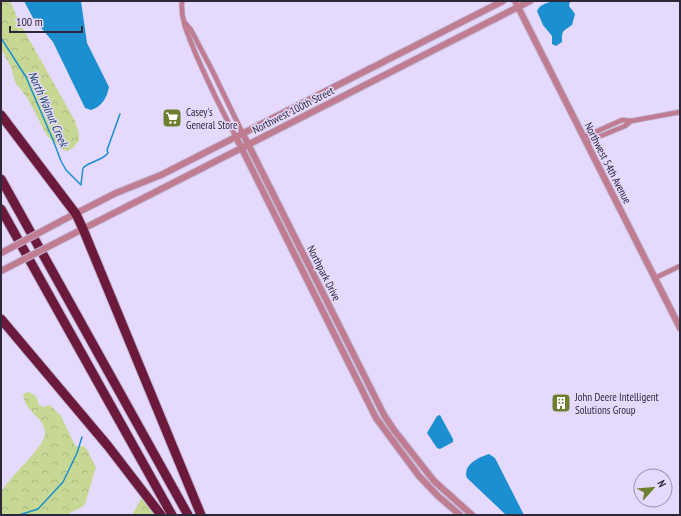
<svg xmlns="http://www.w3.org/2000/svg" width="681" height="516" viewBox="0 0 681 516" font-family="'PT Sans Narrow',sans-serif">
	<style>
		.forest { fill: url(#forest-crowns) }
		.water { fill: #1b8fd0 }
		.lines { fill: none; stroke-linecap: round; stroke-linejoin: round }
		.stream { stroke: #1b8fd0; stroke-width: 1.5 }
		.minor-casing { stroke: #c0b6d6; stroke-width: 6 }
		.tertiary-casing { stroke: #c0b6d6; stroke-width: 8 }
		.motorway-casing { stroke: #c0b6d6; stroke-width: 11 }
		.minor { stroke: #c07c90; stroke-width: 4.5 }
		.tertiary { stroke: #c07c90; stroke-width: 6 }
		.motorway { stroke: #6c1a3b; stroke-width: 9 }
		.tertiary-bridge-casing { stroke: #c0b6d6; stroke-width: 8; stroke-linecap: butt }
		.tertiary-bridge { stroke: #c07c90; stroke-width: 6 }
		.labels { text-anchor: middle; stroke-width: 3; stroke-linejoin: round; paint-order: stroke }
		.street-label { font-size: 11px; fill: #2d2738; stroke: #e5dafd }
		.poi-label { font-size: 11px; fill: #2d2738; stroke: #e5dafd; text-anchor: start }
		.water-label { font-size: 12px; font-style: italic; fill: #1b4561; stroke: #e5dafd }
	</style>
	<defs>
		<pattern id="forest-crowns" width="20" height="18" patternUnits="userSpaceOnUse"><rect width="20" height="18" fill="#c6d894"/><path d="M2 6a3 3 0 1 1 6 0M12 15a3 3 0 1 1 6 0" fill="none" stroke="#aab980"/></pattern>
	</defs>
	<rect width="100%" height="100%" fill="#e5dafd"/>
	<g class="forest">
		<polygon points="1,1 10,1 20,23 75,121 79,134 79,140 73,148 70,150 66,151 62,149 47,136 28,99 15,82 11,67 1,49"/>
		<path d="M29,392L36,396L39,405L43,407L50,405L61,416L75,445L78,447L84,446C90,452 91,460 96,467L85,504L82,507L66,515H1C1,508 0,496 2,491C10,476 47,445 45,432C44,418 27,413 23,396L25,393Z"/>
		<polygon points="143,495 154,515 132,515"/>
	</g>
	<g class="water">
		<path d="M24,1H81L87,43L109,87C107,97 102,107 91,110L85,108L53,42L33,18Z"/>
		<path d="M553,1H570L569,6L575,14L572,25C562,32 562,30 562,42L556,46L552,44V36L543,25L537,11C540,4 547,3 553,1Z"/>
		<polygon points="440,415 453,439 453,442 440,449 437,448 427,433 437,416"/>
		<path d="M489,454L495,458L524,515H506L467,478C462,465 479,457 489,454Z"/>
	</g>
	<g class="lines">
		<g class="stream">
			<polyline points="1,38 26,77 53,140 61,161 66,170 81,185"/>
			<path d="M81,184L83,168C90,161 102,161 108,153L107,150L120,114"/>
			<polyline points="19,515 38,509 63,482 77,453 82,437"/>
		</g>
		<g class="minor-casing">
			<g id="minor">
				<path d="M182,1C180,21 190,39 197,57C209,84 222,111 236,137"/>
				<polyline points="185,23 191,30 212,70 243,134"/>
				<polyline points="584,137 622,120 631,121 680,112"/>
				<polyline points="586,142 625,126 631,121"/>
				<polyline points="655,278 680,266"/>
			</g>
		</g>
		<g class="tertiary-casing">
			<g id="tertiary">
				<polyline points="515,1 680,328"/>
				<polyline points="243,134 384,415 394,430 434,481 472,515"/>
				<polyline points="236,137 376,418 419,476 438,496 460,515"/>
				<polyline points="65,219 116,193 161,175 503,1"/>
				<polyline points="73,234 530,1"/>
			</g>
		</g>
		<g class="motorway-casing">
			<g id="motorway">
				<polyline points="1,115 76,214 83,229 201,515"/>
				<polyline points="1,179 188,515"/>
				<polyline points="1,209 172,515"/>
				<polyline points="1,319 108,446 161,515"/>
			</g>
		</g>
		<use href="#minor" class="minor"/>
		<use href="#tertiary" class="tertiary"/>
		<use href="#motorway" class="motorway"/>
		<g class="tertiary-bridge-casing">
			<g id="tertiary-bridge">
				<polyline points="1,253 65,219"/>
				<polyline points="1,271 73,234"/>
			</g>
		</g>
		<use href="#tertiary-bridge" class="tertiary-bridge"/>
	</g>
	<defs>
		<g id="supermarket-square" transform="scale(1)"><rect x="-9" y="-9" width="18" height="18" rx="4" fill="#6d7f2f" stroke="#e5dafd"/><path d="M-6-5.5h2.5l.6 2H6L4.5 2H-2.5L-4.4-4H-6ZM-1.5 3.2a1.3 1.3 0 1 0 .1 0ZM3 3.2a1.3 1.3 0 1 0 .1 0Z" fill="#fff"/></g>
		<g id="building-square" transform="scale(1)"><rect x="-9" y="-9" width="18" height="18" rx="4" fill="#6d7f2f" stroke="#e5dafd"/><path d="M-4-6H4V6H1V3H-1V6H-4ZM-2.5-4.3h1.7v1.8h-1.7ZM.8-4.3h1.7v1.8H.8ZM-2.5-1h1.7V.8h-1.7ZM.8-1h1.7V.8H.8Z" fill="#fff"/></g>
	</defs>
	<g fill-rule="evenodd">
		<use href="#supermarket-square" x="172" y="118"/>
		<use href="#building-square" x="561" y="403"/>
	</g>
	<g class="labels">
		<g class="street-label">
			<text transform="translate(293 110) rotate(-27)" y="4">Northwest 100th Street</text>
			<text transform="translate(608 163) rotate(63)" y="4">Northwest 54th Avenue</text>
			<text transform="translate(324 273) rotate(63)" y="4">Northpark Drive</text>
		</g>
		<g class="poi-label">
			<text x="186" y="116">Casey's<tspan x="186" dy="13">General Store</tspan></text>
			<text x="575" y="401">John Deere Intelligent<tspan x="575" dy="13">Solutions Group</tspan></text>
		</g>
		<g class="water-label">
			<text transform="translate(48 109) rotate(66)" y="4">North Walnut Creek</text>
		</g>
	</g>
	<rect width="681" height="516" fill="none" stroke="#2d2738" stroke-width="4"/>
	<g transform="translate(653 488) rotate(63)"><circle r="19" fill="#e5dafd" stroke="#9b92ae"/>
	<path d="M0-3L7 15L0 10L-7 15Z" fill="#6d7f2f"/>
	<text y="-6" font-size="11" font-weight="bold" text-anchor="middle" fill="#2d2738">N</text>
	</g>
	<path d="M10 26v6h72v-6" fill="none" stroke="#2d2738" stroke-width="2"/>
	<text x="16" y="26" font-size="12" fill="#2d2738" stroke="#e5dafd" stroke-width="3" paint-order="stroke">100 m</text>
</svg>
